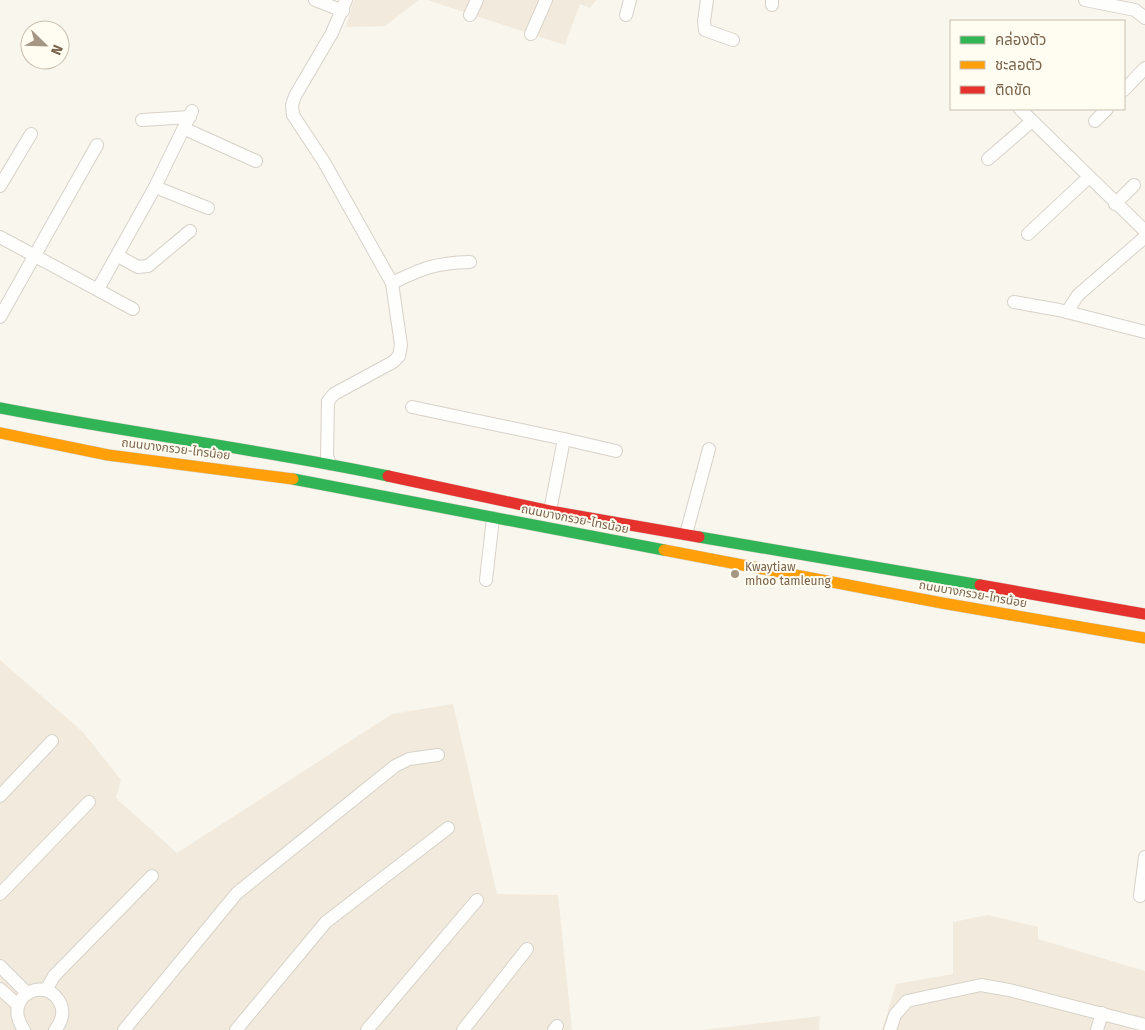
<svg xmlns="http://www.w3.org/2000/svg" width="1145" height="1030" viewBox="0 0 1145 1030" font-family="'Fira Sans','Noto Sans Thai',sans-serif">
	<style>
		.residential { fill: #f2eadc }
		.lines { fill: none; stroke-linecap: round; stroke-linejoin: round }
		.street-casing { stroke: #d7d2c9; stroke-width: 14 }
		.fast-casing { stroke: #d8d2c9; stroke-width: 12 }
		.slow-casing { stroke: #d8d2c9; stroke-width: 12 }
		.jam-casing { stroke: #d8d2c9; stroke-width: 12 }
		.street { stroke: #fefefc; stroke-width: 12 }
		.fast { stroke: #30b455; stroke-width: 11 }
		.slow { stroke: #ff9f0a; stroke-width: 11 }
		.jam { stroke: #e5322d; stroke-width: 11 }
		.poi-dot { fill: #a69684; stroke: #fffcf1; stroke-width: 2 }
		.labels { text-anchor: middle; stroke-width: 4; stroke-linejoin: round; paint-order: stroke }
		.street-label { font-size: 12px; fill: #7a634b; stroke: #fffcf1 }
		.poi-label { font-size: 12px; fill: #7a634b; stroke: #fffcf1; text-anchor: start }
	</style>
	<rect width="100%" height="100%" fill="#f9f6ee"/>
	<g class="residential">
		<polygon points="354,0 419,0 385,26 346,27"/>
		<polygon points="427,0 596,0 590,8 580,4 565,45"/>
		<polygon points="0,660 83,732 121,780 116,798 177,853 392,714 453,704 497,894 558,895 572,1030 0,1030"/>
		<polygon points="988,915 1038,927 1038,939 1145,971 1145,1030 882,1030 896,984 953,974 953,922"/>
		<polygon points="820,1016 819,1030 703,1030"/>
	</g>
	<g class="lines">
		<g class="street-casing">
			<g id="street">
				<polyline points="315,0 343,11"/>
				<polyline points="707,0 704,21 705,30 733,40"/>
				<polyline points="1085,0 1135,10 1145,18"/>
				<polyline points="772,5 772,0"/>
				<polyline points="470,15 477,0"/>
				<polyline points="626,15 630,0"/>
				<polyline points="531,34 546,0"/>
				<polyline points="1124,90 1145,68"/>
				<polyline points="1020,109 1145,231"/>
				<polyline points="142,120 190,117"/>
				<polyline points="1095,121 1107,109"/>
				<polyline points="185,129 256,161"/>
				<polyline points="988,159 1032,121"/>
				<polyline points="0,186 31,134"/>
				<polyline points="155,187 208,208"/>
				<polyline points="1115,204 1134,185"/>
				<polyline points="1028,234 1089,177"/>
				<polyline points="0,237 133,309"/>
				<polyline points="118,256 138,267 148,266 190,231"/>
				<path d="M392,283C423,268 435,263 470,262"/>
				<polyline points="98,289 155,187 192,111"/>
				<polyline points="1014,302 1059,310 1145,332"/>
				<polyline points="1067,312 1078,295 1145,237"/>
				<polyline points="0,317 97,145"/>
				<polyline points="412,407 564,439 550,511"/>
				<polyline points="564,439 616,451"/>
				<polyline points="330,464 327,456 328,401 334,394 393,362 399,356 401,345 392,283 324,162 293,115 292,105 295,96 332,33 346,0"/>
				<polyline points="686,534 709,449"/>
				<polyline points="486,580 493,518"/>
				<polyline points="0,796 52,741"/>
				<polyline points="0,894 89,802"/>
				<polyline points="1140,896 1145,857"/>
				<polyline points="0,966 27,993"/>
				<polyline points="0,989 18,1005"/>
				<polyline points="46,990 54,976 152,876"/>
				<path d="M24,1030C0,996 48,973 61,1005C64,1014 61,1023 55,1030"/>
				<polyline points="124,1030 237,893 395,766 409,759 438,755"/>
				<polyline points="236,1030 326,922 448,828"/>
				<polyline points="367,1030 477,900"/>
				<polyline points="463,1030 527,949"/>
				<polyline points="554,1030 557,1026"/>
				<polyline points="890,1030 895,1015 907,1001 981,985 1009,990 1145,1025"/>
				<polyline points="1097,1030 1102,1013"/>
			</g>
		</g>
		<g class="fast-casing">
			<g id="fast">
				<path d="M0,408C129,433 259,449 388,476"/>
				<polyline points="293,479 664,550"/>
				<polyline points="699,537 980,585"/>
			</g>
		</g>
		<g class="slow-casing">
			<g id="slow">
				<polyline points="0,433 108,455 293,479"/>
				<polyline points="664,550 942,603 1145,638"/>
			</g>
		</g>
		<g class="jam-casing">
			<g id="jam">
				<polyline points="388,476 550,511 699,537"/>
				<polyline points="980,585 1145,614"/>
			</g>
		</g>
		<use href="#street" class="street"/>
		<use href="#fast" class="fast"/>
		<use href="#slow" class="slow"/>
		<use href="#jam" class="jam"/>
	</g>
	<circle class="poi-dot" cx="735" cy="574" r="5"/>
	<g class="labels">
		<g class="street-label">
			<text transform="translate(176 449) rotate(7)" y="4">ถนนบางกรวย-ไทรน้อย</text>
			<text transform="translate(575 519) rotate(11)" y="4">ถนนบางกรวย-ไทรน้อย</text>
			<text transform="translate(973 594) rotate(10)" y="4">ถนนบางกรวย-ไทรน้อย</text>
		</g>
		<g class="poi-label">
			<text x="745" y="571">Kwaytiaw<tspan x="745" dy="14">mhoo tamleung</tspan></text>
		</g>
	</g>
	<rect x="950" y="20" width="175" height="90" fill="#fffcf1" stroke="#cabfaf"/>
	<rect x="960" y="36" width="25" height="8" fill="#30b455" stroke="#cabfaf"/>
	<text x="995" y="45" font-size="15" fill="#7a634b">คล่องตัว</text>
	<rect x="960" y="61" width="25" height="8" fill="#ff9f0a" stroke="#cabfaf"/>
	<text x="995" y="70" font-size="15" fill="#7a634b">ชะลอตัว</text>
	<rect x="960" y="86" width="25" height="8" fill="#e5322d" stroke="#cabfaf"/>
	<text x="995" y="95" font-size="15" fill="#7a634b">ติดขัด</text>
	<g transform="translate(45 45) rotate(113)"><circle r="24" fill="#fffcf1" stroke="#cabfaf"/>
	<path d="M0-4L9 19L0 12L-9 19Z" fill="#a69684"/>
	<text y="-8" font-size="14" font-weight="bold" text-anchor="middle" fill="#7a634b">N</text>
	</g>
</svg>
